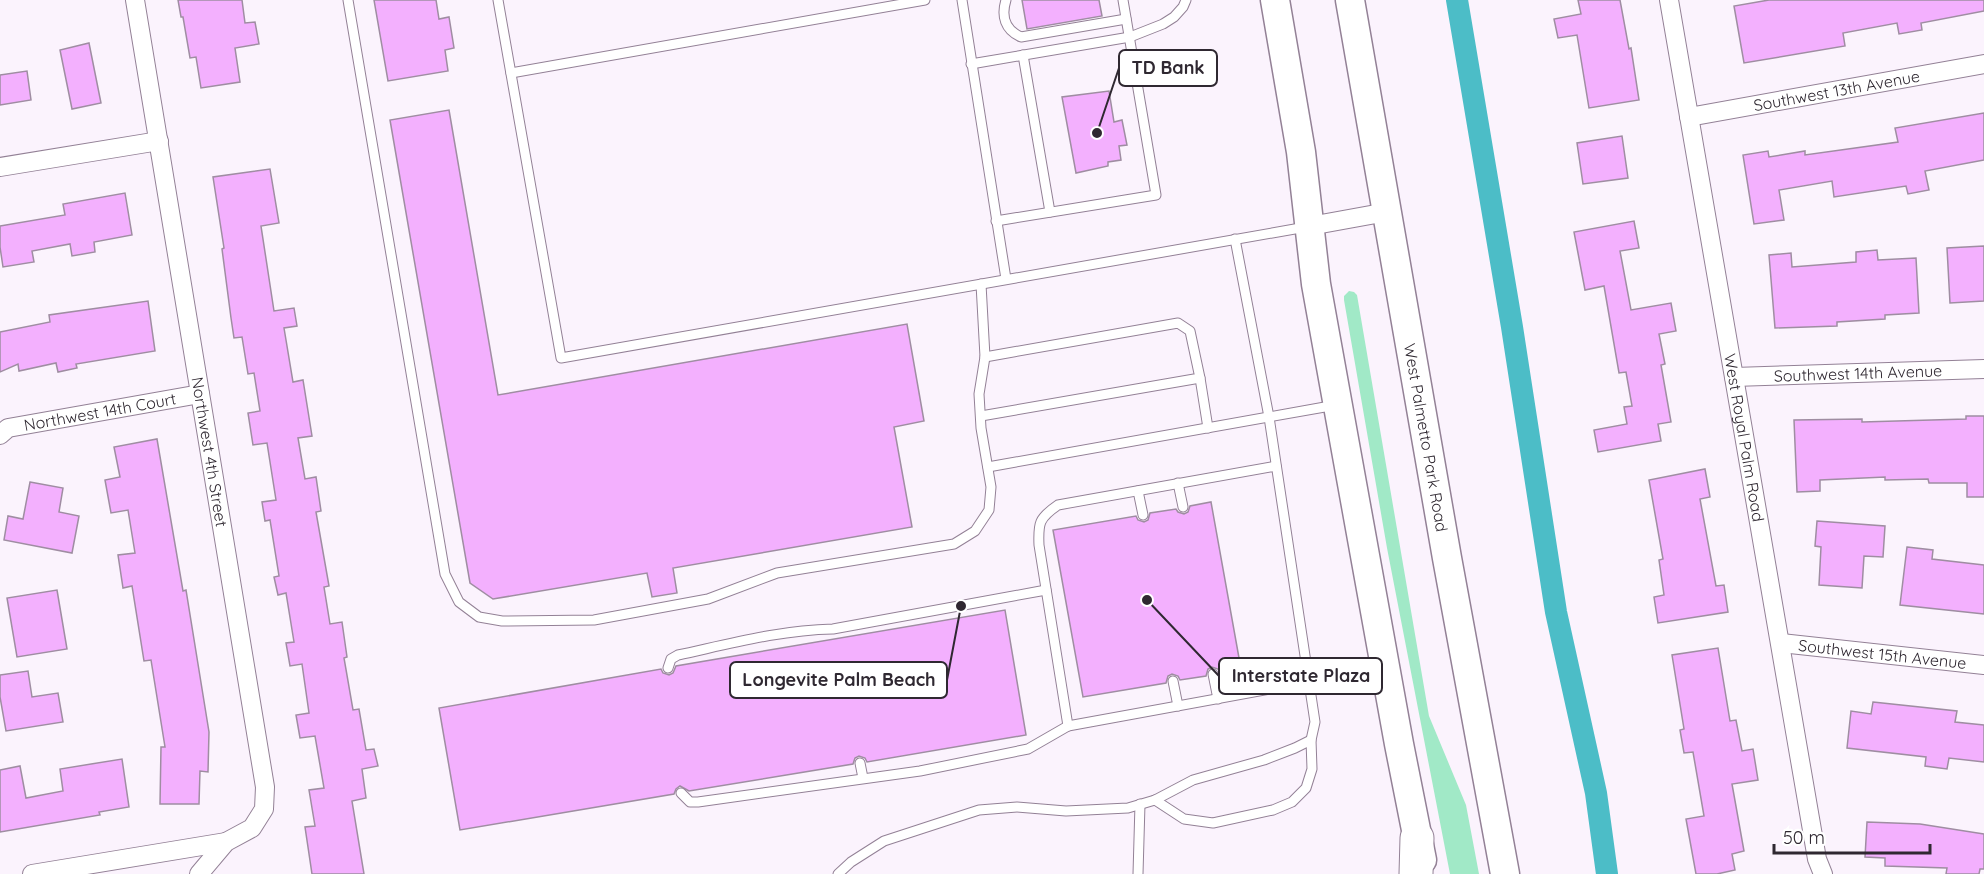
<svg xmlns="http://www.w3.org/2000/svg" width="1984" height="874" viewBox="0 0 1984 874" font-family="Quicksand,sans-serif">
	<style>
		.green { fill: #a1e9c7 }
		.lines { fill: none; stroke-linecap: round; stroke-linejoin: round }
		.canal { stroke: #4cbdc7; stroke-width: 22 }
		.building { fill: #f3b0fe; stroke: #9f8da2; stroke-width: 1.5 }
		.lane-casing { stroke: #938196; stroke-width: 11 }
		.street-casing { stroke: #938196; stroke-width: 20 }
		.primary-casing { stroke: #938196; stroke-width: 31 }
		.highway-casing { stroke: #938196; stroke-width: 35 }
		.lane { stroke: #fff; stroke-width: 9 }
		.street { stroke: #fff; stroke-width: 18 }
		.primary { stroke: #fff; stroke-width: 28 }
		.highway { stroke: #fff; stroke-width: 33 }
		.labels { text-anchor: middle; stroke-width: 6; stroke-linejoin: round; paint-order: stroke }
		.street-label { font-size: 16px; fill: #2f2831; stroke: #fff }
		.leader { fill: none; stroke: #2f2831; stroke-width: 2 }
		.callout-dot { fill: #2f2831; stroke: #fff; stroke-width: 2 }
		.callout { fill: #fff; stroke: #2f2831; stroke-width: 2 }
		.callout-label { font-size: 18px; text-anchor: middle; font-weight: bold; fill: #2f2831 }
	</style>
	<rect width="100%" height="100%" fill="#fbf3fd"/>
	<polygon class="green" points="1349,291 1354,292 1357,295 1429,716 1466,805 1479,874 1450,874 1387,548 1344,300 1344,296"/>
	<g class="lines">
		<polyline class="canal" points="1457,0 1512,327 1556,612 1596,793 1607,874"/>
	</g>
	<g class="building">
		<polygon points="178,0 242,0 245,23 255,22 259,44 235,48 240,82 201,88 196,57 190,58 183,17 181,17"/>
		<polygon points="374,0 436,0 439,19 449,17 454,48 445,50 448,71 388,81"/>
		<polygon points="1022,0 1099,0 1102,16 1027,29"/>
		<polygon points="1578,0 1620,0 1629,49 1631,48 1639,100 1589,108 1577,35 1558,38 1554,19 1581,14"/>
		<polygon points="1769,0 1984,0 1984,11 1921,23 1922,30 1899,34 1897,23 1843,33 1845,46 1744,63 1734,6"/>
		<polygon points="89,43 101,103 72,109 60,50"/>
		<polygon points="27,71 31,100 0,105 0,75"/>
		<polygon points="1109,91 1114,122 1122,120 1127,145 1119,146 1121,160 1108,162 1108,166 1076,173 1062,97"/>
		<polygon points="449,110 498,395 907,324 924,421 894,427 912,527 673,568 677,593 652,597 647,573 493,599 470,583 390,120"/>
		<polygon points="1984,113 1984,160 1925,171 1929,190 1908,194 1906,186 1834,197 1832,181 1779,190 1784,220 1754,224 1743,155 1768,151 1769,157 1805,151 1805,155 1898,142 1895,128"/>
		<polygon points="1622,136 1628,178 1583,184 1577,143"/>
		<polygon points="270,169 279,223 261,226 274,311 294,308 297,326 284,328 293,382 303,380 312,436 298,438 305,479 316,477 321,511 316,512 329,586 324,587 330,624 342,622 347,657 344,658 353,710 359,709 366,750 374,749 378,766 362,769 366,798 352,801 364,874 312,874 305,827 315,826 309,790 324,788 315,736 300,738 296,715 309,713 302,664 290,666 286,643 294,642 286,593 278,595 274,577 279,576 270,520 265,521 262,502 276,500 267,443 253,445 248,413 260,411 254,373 248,374 242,337 234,338 231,318 222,249 224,248 213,177"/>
		<polygon points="125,193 132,235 94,242 95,252 72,256 70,244 32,251 34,262 3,267 0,247 0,226 65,215 63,204"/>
		<polygon points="1634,221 1639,248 1620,251 1631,310 1671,303 1676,331 1659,334 1665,364 1661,365 1671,422 1658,424 1661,441 1598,452 1594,430 1627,424 1624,407 1632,406 1626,372 1619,373 1604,286 1585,290 1574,232"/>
		<polygon points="1984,246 1984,301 1950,303 1947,248"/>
		<polygon points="1877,250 1878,260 1916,258 1919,313 1885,315 1885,319 1837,322 1837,326 1775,328 1769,255 1791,253 1792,267 1856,262 1856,252"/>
		<polygon points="148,301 155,351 76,364 77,368 58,372 56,363 19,371 18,364 0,372 0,332 50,322 49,315"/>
		<polygon points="1966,416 1984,416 1984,497 1967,497 1967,483 1929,483 1928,479 1885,480 1885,477 1820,480 1820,491 1797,492 1794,420 1862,419 1862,422 1966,419"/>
		<polygon points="157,439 183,591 186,590 209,732 208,772 200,771 199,804 160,804 161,747 165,747 151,660 144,661 132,586 123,588 118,555 135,553 128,510 111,513 105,480 120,477 114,447"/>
		<polygon points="1705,469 1710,497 1700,499 1716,586 1724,585 1728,612 1658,623 1654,597 1664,595 1659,560 1663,559 1649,480"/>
		<polygon points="30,482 63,488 59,512 79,516 72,553 4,540 8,516 23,519"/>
		<polygon points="1211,502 1241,669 1220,673 1218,669 1212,667 1208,669 1206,676 1180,680 1178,676 1172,674 1168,676 1166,683 1083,697 1053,530 1136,516 1138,520 1144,522 1148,520 1150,513 1176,509 1178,512 1184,514 1188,512 1190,506"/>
		<polygon points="1817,521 1885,526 1883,557 1864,556 1862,588 1819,585 1821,547 1815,546"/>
		<polygon points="1907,547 1933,550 1932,559 1984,565 1984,614 1900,605"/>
		<polygon points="57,590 67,649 17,657 7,598"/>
		<polygon points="1005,610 1026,735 867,762 865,758 859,756 855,758 853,764 689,791 680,786 676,789 674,794 460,830 439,708 661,669 663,673 669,675 673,673 676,666"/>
		<polygon points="1718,648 1730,721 1736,720 1742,751 1753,749 1758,780 1732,784 1744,851 1732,854 1735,870 1717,874 1696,874 1686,819 1704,816 1693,752 1684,753 1680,730 1684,729 1672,655"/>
		<polygon points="28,671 32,697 58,693 63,722 6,731 0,697 0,675"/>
		<polygon points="1873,702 1957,711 1955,722 1984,725 1984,762 1949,758 1947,769 1925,766 1926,757 1847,748 1851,711 1871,714"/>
		<polygon points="122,759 129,807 99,812 100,815 0,832 0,770 20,766 26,798 63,791 60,769"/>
		<polygon points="1867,822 1920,824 1984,834 1984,869 1980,869 1979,874 1946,874 1947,868 1885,866 1885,858 1865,857"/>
	</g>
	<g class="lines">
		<g class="lane-casing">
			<g id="lane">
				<polyline points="348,0 445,574 459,602 479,617 502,621 594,620 708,599 777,573 954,544 975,531 989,510 991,487 981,428 979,394 985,357 981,284"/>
				<polyline points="498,0 561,358 1306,227"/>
				<polyline points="962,0 1006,279"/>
				<path d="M1006,0C1001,16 1005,30 1021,37L1126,19"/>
				<polyline points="1023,55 1050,212"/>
				<polyline points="971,64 1130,37 1163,24 1174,17 1183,7 1186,0"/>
				<polyline points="511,73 925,0"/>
				<polyline points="996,221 1156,195 1123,0"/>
				<polyline points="1200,378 1208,428"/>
				<polyline points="981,416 1200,378 1190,331 1178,323 985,357"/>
				<path d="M1276,466L1058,505C1039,518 1038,523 1039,545L1068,726L1309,682"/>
				<polyline points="988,467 1336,405"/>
				<polyline points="1178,483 1183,507"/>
				<polyline points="1138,491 1143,515"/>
				<path d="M668,668L671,659L678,655C729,644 780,630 833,629L1046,590"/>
				<polyline points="1213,674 1218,699"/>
				<polyline points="1173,681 1178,706"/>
				<polyline points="860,763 863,778"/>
				<polyline points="681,793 690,802 698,802 920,771 1028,749 1068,726"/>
				<polyline points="1155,800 1184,819 1213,823 1273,810 1292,802 1306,788 1312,769 1311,740 1315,722 1269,417 1235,239"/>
				<polyline points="838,874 851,862 884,841 979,810 1017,807 1066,811 1128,808 1155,800 1193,780 1264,760 1295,748 1311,740"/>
				<polyline points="1138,874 1140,804"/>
			</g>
		</g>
		<g class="street-casing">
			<g id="street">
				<path id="s1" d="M135,0L265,787L264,809L252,828L226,842L199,874"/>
				<path id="s2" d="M1669,0L1817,859L1823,874"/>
				<path id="s3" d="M1689,117L1984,64"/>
				<polyline points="0,167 159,141"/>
				<polyline points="1310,226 1387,212"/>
				<path id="s4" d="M1734,377L1984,369"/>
				<path id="s5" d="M0,435L8,428L200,394"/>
				<path id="s6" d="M1781,643L1984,665"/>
				<polyline points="32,874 226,842"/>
			</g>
		</g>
		<g class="primary-casing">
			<g id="primary">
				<polyline points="1275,0 1301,152 1316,284 1399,744 1422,860"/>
				<path id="s7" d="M1350,0L1447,558L1505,874"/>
			</g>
		</g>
		<g class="highway-casing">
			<polyline id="highway" points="1416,874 1417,838"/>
		</g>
		<use href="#lane" class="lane"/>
		<use href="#street" class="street"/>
		<use href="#primary" class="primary"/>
		<use href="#highway" class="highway"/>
	</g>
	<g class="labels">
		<g class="street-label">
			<text dy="6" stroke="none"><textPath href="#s3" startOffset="150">Southwest 13th Avenue</textPath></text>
			<text dy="6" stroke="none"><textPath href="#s4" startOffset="124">Southwest 14th Avenue</textPath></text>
			<text dy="6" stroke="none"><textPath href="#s5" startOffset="104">Northwest 14th Court</textPath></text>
			<text dy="6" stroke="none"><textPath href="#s7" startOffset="444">West Palmetto Park Road</textPath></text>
			<text dy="6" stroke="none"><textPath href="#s2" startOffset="444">West Royal Palm Road</textPath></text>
			<text dy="6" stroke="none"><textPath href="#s1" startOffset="458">Northwest 4th Street</textPath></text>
			<text dy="6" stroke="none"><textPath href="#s6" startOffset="102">Southwest 15th Avenue</textPath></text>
		</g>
	</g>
	<path class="leader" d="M1097 133L1119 68M1147 600L1219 676M961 606L947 680"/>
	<g class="callout-dot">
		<circle cx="1097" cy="133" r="6"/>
		<circle cx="1147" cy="600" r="6"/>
		<circle cx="961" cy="606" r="6"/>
	</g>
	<g class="callout">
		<rect x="1119" y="50" width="98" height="36" rx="6"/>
		<rect x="1219" y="658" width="163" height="36" rx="6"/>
		<rect x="730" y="662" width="217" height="36" rx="6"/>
	</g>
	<g class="callout-label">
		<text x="1168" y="74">TD Bank</text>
		<text x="1301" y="682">Interstate Plaza</text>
		<text x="839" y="686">Longevite Palm Beach</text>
	</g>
	<path d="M1774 844v9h156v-9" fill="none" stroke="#2f2831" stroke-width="3"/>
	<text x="1783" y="844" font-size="18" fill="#2f2831" stroke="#ffffff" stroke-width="4.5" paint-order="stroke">50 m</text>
</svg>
